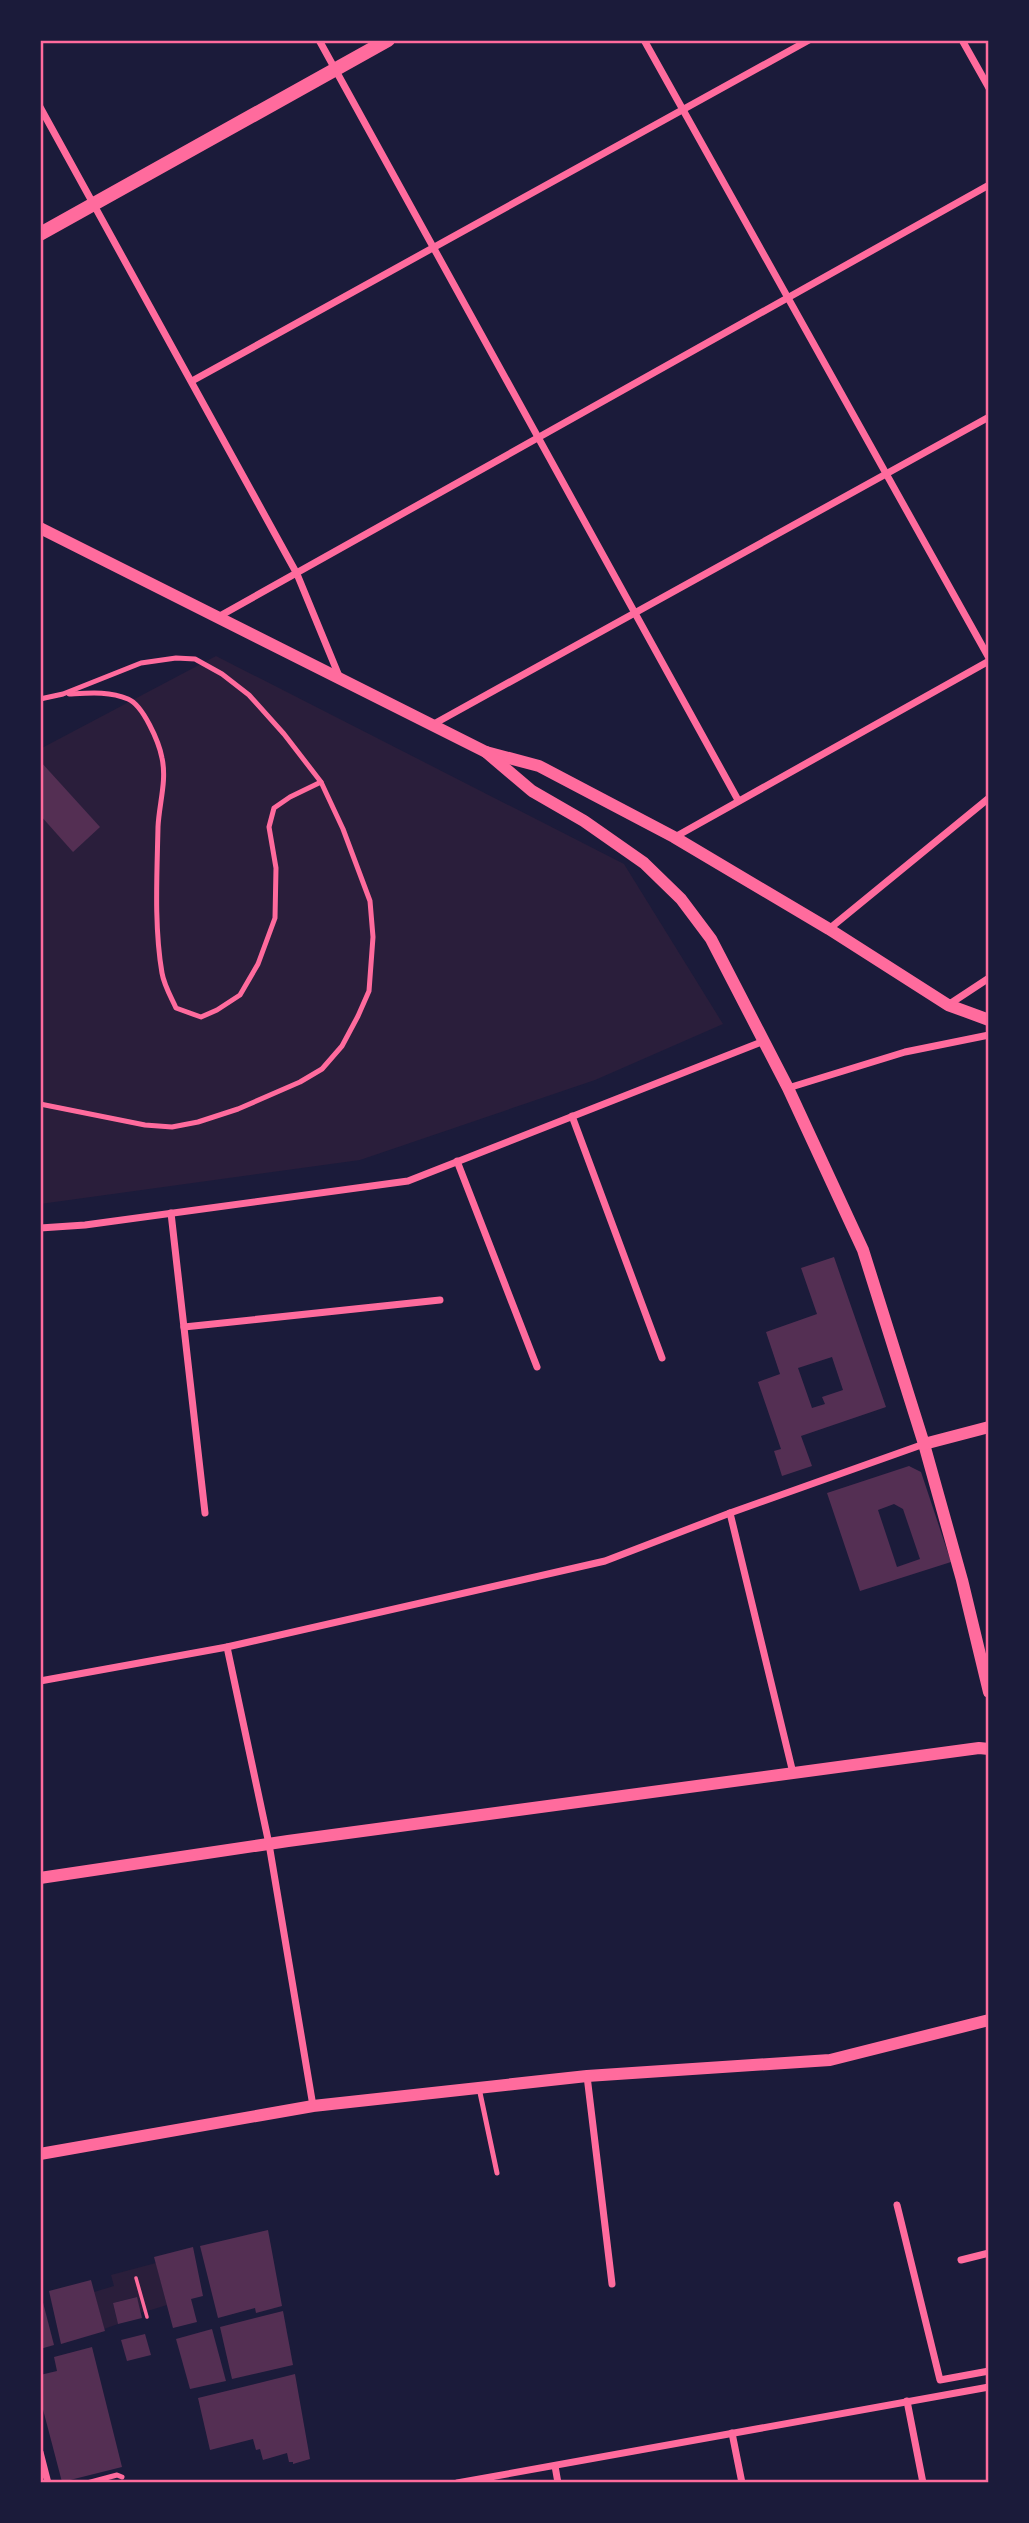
<svg xmlns="http://www.w3.org/2000/svg" width="1029" height="2523" viewBox="0 0 1029 2523" font-family="Lato,sans-serif">
	<style>
		.green { fill: #2a1e3b }
		.building { fill: #542f53; fill-rule: evenodd }
		.lines { fill: none; stroke-linecap: round; stroke-linejoin: round }
		.path { stroke: #ff6b9d; stroke-width: 3.5 }
		.service { stroke: #ff6b9d; stroke-width: 5 }
		.minor { stroke: #ff6b9d; stroke-width: 7 }
		.tertiary { stroke: #ff6b9d; stroke-width: 12 }
		.secondary { stroke: #ff6b9d; stroke-width: 14 }
		.neatline { fill: none; stroke: #ff6b9d; stroke-width: 2.5 }
	</style>
	<rect width="100%" height="100%" fill="#1b1b3a"/>
	<g class="green">
		<polygon points="216,656 624,864 723,1024 595,1080 360,1160 40,1204 40,749"/>
		<polygon points="156,2263 167,2305 141,2313 136,2297 113,2303 118,2324 104,2329 94,2292 114,2286 111,2275"/>
	</g>
	<g class="building">
		<polygon points="40,761 100,827 73,852 40,815"/>
		<path d="M834,1257L886,1407L801,1436L812,1466L782,1476L774,1451L781,1449L758,1382L780,1374L766,1332L817,1314L801,1268ZM832,1357L843,1390L822,1397L825,1404L812,1408L798,1368Z"/>
		<path d="M909,1466L921,1472L951,1562L860,1591L827,1493ZM894,1504L903,1509L920,1559L897,1567L878,1510Z"/>
		<polygon points="268,2230 282,2306 256,2313 255,2308 218,2318 200,2246"/>
		<polygon points="193,2247 203,2296 191,2299 197,2322 173,2328 154,2257"/>
		<polygon points="91,2280 105,2331 61,2344 49,2291"/>
		<polygon points="40,2291 54,2345 40,2349"/>
		<polygon points="137,2297 142,2318 118,2324 113,2303"/>
		<polygon points="283,2311 293,2365 232,2379 220,2327"/>
		<polygon points="212,2329 226,2381 190,2389 176,2339"/>
		<polygon points="145,2334 151,2355 127,2361 121,2340"/>
		<polygon points="92,2347 122,2467 62,2482 40,2398 40,2375 57,2371 54,2357"/>
		<polygon points="295,2374 310,2459 293,2464 293,2462 289,2462 287,2453 263,2460 260,2449 256,2450 253,2439 210,2450 198,2398"/>
	</g>
	<g class="lines">
		<polyline class="path" points="136,2278 147,2317"/>
		<g class="service">
			<path d="M69,694C89,693 109,691 128,699C143,705 159,742 162,758C167,781 159,804 158,827C157,875 154,926 162,973C164,985 171,997 176,1008L201,1017L217,1010L240,995L258,964L275,918L276,868L269,827L274,808L290,797L321,782"/>
			<polyline points="40,699 63,694 141,663 176,658 195,659 222,674 249,695 284,734 321,782 343,829 370,901 373,937 369,991 358,1016 342,1046 322,1069 300,1082 238,1109 198,1122 172,1127 145,1125 40,1104"/>
			<polyline points="479,2088 497,2173"/>
			<polyline points="87,2483 117,2475 122,2477"/>
		</g>
		<g class="minor">
			<polyline points="319,40 738,800"/>
			<polyline points="644,40 989,658"/>
			<polyline points="962,40 989,88"/>
			<polyline points="40,107 297,574 339,676"/>
			<polyline points="192,381 809,40"/>
			<polyline points="218,617 989,185"/>
			<polyline points="432,725 989,417"/>
			<polyline points="675,837 989,661"/>
			<polyline points="829,929 989,798"/>
			<polyline points="948,1005 989,978"/>
			<polyline points="788,1088 905,1052 989,1035"/>
			<polyline points="572,1116 662,1358"/>
			<polyline points="457,1161 537,1367"/>
			<polyline points="171,1213 205,1513"/>
			<polyline points="40,1228 85,1225 408,1181 764,1041"/>
			<polyline points="184,1327 440,1300"/>
			<polyline points="730,1513 793,1773"/>
			<polyline points="227,1647 269,1844 313,2106"/>
			<polyline points="40,1681 227,1647 605,1561 730,1513 924,1444"/>
			<polyline points="587,2076 612,2284"/>
			<polyline points="897,2205 940,2380 989,2371"/>
			<polyline points="961,2260 989,2253"/>
			<polyline points="907,2401 923,2483"/>
			<polyline points="732,2433 742,2483"/>
			<polyline points="40,2452 48,2483"/>
			<polyline points="555,2466 558,2483"/>
			<polyline points="457,2483 989,2387"/>
		</g>
		<g class="tertiary">
			<polyline points="40,528 486,752 539,766 674,837 829,929 948,1005 989,1020"/>
			<polyline points="486,752 532,791 584,821 644,863 681,899 711,939 788,1088 863,1250 924,1444 962,1580 989,1692"/>
			<polyline points="924,1444 989,1427"/>
			<polyline points="40,1878 288,1841 979,1748 989,1749"/>
			<polyline points="40,2154 313,2106 587,2076 830,2060 989,2020"/>
		</g>
		<polyline class="secondary" points="40,234 388,40"/>
	</g>
	<rect width="1029" height="2523" fill="none" stroke="#1b1b3a" stroke-width="84"/>
	<rect x="42" y="42" width="945" height="2439" class="neatline"/>
</svg>
